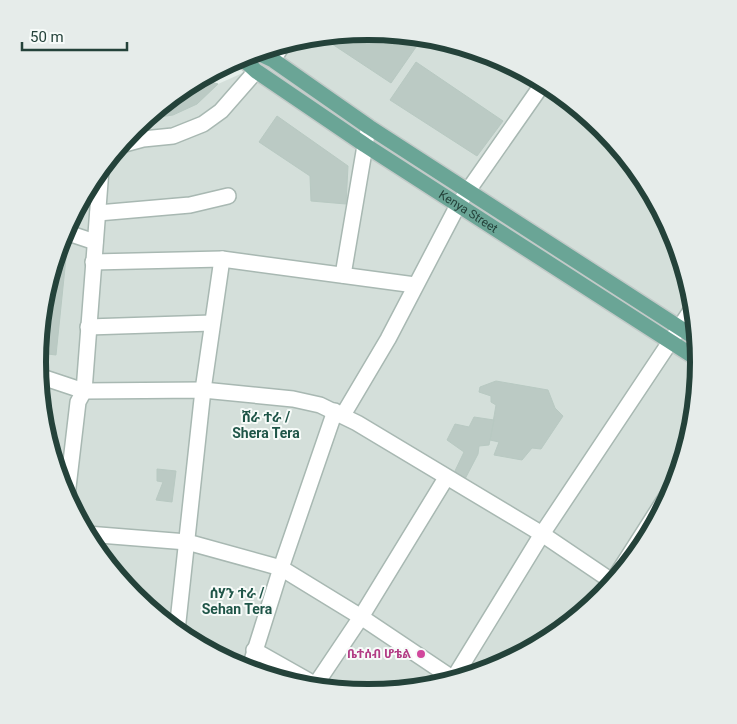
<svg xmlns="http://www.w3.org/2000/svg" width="737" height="724" viewBox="0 0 737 724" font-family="Roboto,'Noto Sans Ethiopic',sans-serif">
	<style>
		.built { fill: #d4dfda }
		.building { fill: #bbcac4; stroke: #b8c9c2 }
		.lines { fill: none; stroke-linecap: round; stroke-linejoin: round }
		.minor-casing { stroke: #a8b8b2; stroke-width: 18 }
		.major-casing { stroke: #c2cac8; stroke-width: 18 }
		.minor { stroke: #fff; stroke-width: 15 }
		.major { stroke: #6aa596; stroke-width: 15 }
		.hotel-dot { fill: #d1479c; stroke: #f7fbf9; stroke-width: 2 }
		.labels { text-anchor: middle; stroke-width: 4; stroke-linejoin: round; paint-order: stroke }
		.street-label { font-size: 12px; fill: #24423a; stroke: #f7fbf9 }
		.hotel-label { font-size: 12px; font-weight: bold; fill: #b23c85; stroke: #f7fbf9; text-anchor: end }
		.neighbourhood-label { font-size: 14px; font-weight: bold; fill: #1f5548; stroke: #f7fbf9 }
		.rim { fill: none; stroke: #24423a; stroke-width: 6 }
	</style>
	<rect width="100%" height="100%" fill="#e6efeb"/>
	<g class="built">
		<polygon points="369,31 433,38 495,57 541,81 464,193 265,61 247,55 304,38"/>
		<polygon points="263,64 611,293 465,195 543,82 552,87 603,128 644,178 674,236 693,298 699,362 693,427 674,489 643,546 602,596 552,637 495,668 433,686 368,693 304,686 242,667 185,637 134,596 93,546 63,488 44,426 38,362 44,297 63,235 94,178 135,128 185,87 200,79 218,84"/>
	</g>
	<g class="building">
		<polygon points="368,31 423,37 391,83 320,36"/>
		<polygon points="416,62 503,121 477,156 390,100"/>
		<polygon points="200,79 218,84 197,104 173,115 146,119 185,87"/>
		<polygon points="277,116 348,166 346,204 311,201 310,176 259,142"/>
		<polygon points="69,229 56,355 39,353 44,297 63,235"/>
		<polygon points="496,381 548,390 555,408 563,416 541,449 532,448 522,460 494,455 499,442 490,440 496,405 491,402 491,396 479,392 480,387"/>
		<polygon points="41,399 49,411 47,437 44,426"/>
		<polygon points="474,417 494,420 489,445 479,446 478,454 465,479 454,473 464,452 447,440 455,424 469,427"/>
		<polygon points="157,469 176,471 172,502 156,500 163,482 157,481"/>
	</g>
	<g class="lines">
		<g class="minor-casing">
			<g id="minor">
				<polyline points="273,60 283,44"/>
				<polyline points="121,145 143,139 173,136 203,124 221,111 256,71"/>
				<polyline points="98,213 190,205 228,196"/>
				<polyline points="65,232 95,242"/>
				<polyline points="93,262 222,259 415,285"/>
				<polyline points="343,275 367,134"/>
				<polyline points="88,327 212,323"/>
				<polyline points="39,376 84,391 203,390 293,399 320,405 357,423 542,534 613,582"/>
				<polyline points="343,415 388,339 458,205 544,82"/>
				<polyline points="67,496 78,402 84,391 101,169"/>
				<polyline points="87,534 187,542 281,568 361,617 455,680"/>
				<polyline points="609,587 676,482"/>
				<polyline points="177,631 203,390 222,259"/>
				<polyline points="254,650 316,685"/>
				<polyline points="249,670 281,568 335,411"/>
				<polyline points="452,681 542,534 694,306"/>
				<polyline points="314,687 361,617 446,478"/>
			</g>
		</g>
		<g class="major-casing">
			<g id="major">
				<polyline points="256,52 273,60 369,127 697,339"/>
				<path id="s1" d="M243,56L244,60L256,71L365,145L699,360"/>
			</g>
		</g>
		<use href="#minor" class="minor"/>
		<use href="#major" class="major"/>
	</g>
	<circle class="hotel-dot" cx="421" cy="654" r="5"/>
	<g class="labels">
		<g class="street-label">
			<text dy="4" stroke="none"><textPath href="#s1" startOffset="275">Kenya Street</textPath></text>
		</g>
		<g class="hotel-label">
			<text x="411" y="658">ቤተሰብ ሆቴል</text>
		</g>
		<g class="neighbourhood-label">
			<text x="266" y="422">ሸራ ተራ /<tspan x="266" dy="16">Shera Tera</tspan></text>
			<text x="237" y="598">ሰሃን ተራ /<tspan x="237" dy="16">Sehan Tera</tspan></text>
		</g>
	</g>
	<path d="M0 0H737V724H0ZM46 362a322 322 0 1 1 644 0a322 322 0 1 1-644 0Z" fill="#e6ecea" fill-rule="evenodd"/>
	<path class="rim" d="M46 362a322 322 0 1 1 644 0a322 322 0 1 1-644 0Z"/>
	<path d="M22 42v8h105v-8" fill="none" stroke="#24423a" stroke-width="2.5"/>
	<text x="30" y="42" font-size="15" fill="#24423a" stroke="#f7fbf9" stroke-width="4" paint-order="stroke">50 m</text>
</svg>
